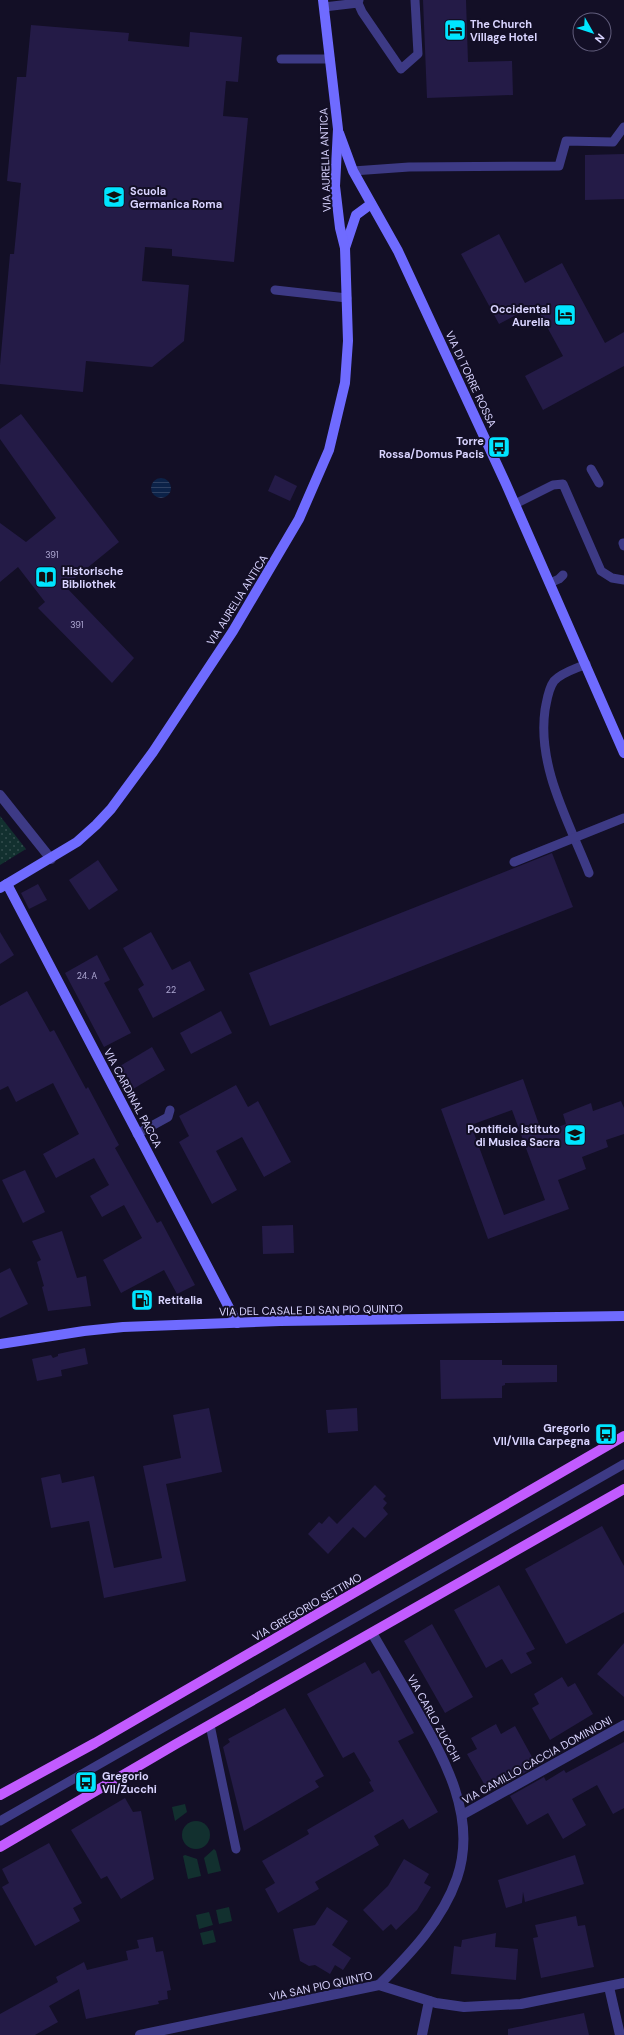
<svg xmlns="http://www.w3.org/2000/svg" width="624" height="2035" viewBox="0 0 624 2035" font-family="'DM Sans',sans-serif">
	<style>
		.grass { fill: #12302f }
		.park { fill: url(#park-dots) }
		.water { fill: url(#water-rules) }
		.building { fill: #241b47; fill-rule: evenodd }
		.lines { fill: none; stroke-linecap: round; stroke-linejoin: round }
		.lane { stroke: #3d3a85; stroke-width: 9 }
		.street { stroke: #3d3a85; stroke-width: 10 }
		.secondary { stroke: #6f6bff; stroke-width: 10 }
		.primary { stroke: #c25bff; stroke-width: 10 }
		.labels { text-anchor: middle; stroke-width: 4; stroke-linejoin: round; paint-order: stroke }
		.number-label { font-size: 9px; fill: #aca6d1 }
		.poi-label { font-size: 11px; font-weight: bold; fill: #d9d4ff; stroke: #130f26; text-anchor: start }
		.street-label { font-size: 11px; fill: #d9d4ff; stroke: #130f26 }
	</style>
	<defs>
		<pattern id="park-dots" width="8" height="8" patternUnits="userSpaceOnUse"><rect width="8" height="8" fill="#12302f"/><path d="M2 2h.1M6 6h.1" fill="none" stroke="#344d4e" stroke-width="1.8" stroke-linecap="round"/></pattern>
		<pattern id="water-rules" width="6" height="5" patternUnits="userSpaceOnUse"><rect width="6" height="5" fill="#0c2248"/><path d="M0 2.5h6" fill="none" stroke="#2f4163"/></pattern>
	</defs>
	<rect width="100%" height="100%" fill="#130f26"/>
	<g class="grass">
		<polygon points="185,1804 187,1812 175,1821 172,1807"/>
		<circle cx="196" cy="1835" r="14"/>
		<polygon points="214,1849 216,1851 221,1871 208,1874 204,1858"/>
		<polygon points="185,1855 197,1859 201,1876 188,1879 183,1856"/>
		<polygon points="229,1907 232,1921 219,1924 216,1910"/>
		<polygon points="209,1912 213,1925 199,1929 196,1915"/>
		<polygon points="213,1930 216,1942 203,1945 200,1933"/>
	</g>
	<polygon class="park" points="0,816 26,849 0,865"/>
	<circle class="water" cx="161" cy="488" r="10"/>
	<g class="building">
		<polygon points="423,0 466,0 468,62 512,61 513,95 427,98"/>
		<polygon points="31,25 129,33 128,41 189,47 190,32 242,37 238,82 226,81 223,116 248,118 234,262 172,256 172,249 145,247 142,281 189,285 184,341 152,367 86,361 83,392 0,384 0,365 10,254 14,254 21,183 7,181 17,77 26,77"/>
		<polygon points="624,154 624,199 585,200 585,155"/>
		<polygon points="499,234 525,283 562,263 605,343 624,332 624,366 543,410 525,376 563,356 535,305 499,324 461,254"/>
		<polygon points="21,414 119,542 65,586 134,658 112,683 38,608 45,602 18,567 0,582 0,523 26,542 56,518 0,439 0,429"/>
		<polygon points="275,475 297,486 290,501 268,491"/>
		<polygon points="552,853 573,907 270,1026 249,973"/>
		<polygon points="98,860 118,890 89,910 69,880"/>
		<polygon points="38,884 47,900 29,909 21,893"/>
		<polygon points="0,932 14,955 0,964"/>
		<polygon points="151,932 172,970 190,961 205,990 153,1018 138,989 144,985 123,948"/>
		<polygon points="97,955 110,980 104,983 131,1033 104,1047 65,973"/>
		<polygon points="27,991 50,1032 54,1030 86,1089 88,1087 119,1145 115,1148 157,1223 161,1221 195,1285 177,1294 164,1270 121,1293 103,1260 142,1238 124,1205 102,1217 90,1196 109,1185 94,1158 56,1178 43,1154 79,1134 53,1083 16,1102 8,1086 0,1090 0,1006"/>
		<polygon points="221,1011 232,1033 191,1054 180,1033"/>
		<polygon points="152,1047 165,1070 128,1092 115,1069"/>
		<path d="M523,1079L542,1133L566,1124L563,1114L591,1103L593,1111L621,1101L624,1108V1134L606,1140L608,1147L582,1157L586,1169L558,1180L569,1209L488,1239L441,1109ZM512,1110L545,1200L504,1215L471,1125Z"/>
		<polygon points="236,1085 248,1107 258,1101 291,1162 264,1177 242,1137 216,1151 237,1190 212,1204 179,1142 189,1136 179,1116"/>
		<polygon points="25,1170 45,1212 23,1223 2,1180"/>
		<polygon points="293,1225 294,1253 263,1254 262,1226"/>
		<polygon points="62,1231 77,1278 86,1276 91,1306 48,1311 42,1287 44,1286 37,1262 41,1260 32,1241"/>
		<polygon points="10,1268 28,1304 0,1318 0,1273"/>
		<polygon points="85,1348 88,1364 61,1370 62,1376 37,1381 32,1359 51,1355 53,1358 58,1356 58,1354"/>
		<polygon points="440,1360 502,1360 502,1365 557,1365 557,1382 505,1383 505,1385 502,1386 502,1398 441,1399"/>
		<polygon points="209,1408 222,1472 166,1484 186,1581 104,1598 89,1521 51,1528 41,1478 60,1474 62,1483 94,1476 114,1568 162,1558 143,1466 181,1458 173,1415"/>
		<polygon points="357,1408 358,1431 328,1433 326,1410"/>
		<polygon points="375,1485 386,1496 383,1499 387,1503 383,1508 388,1514 365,1538 353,1527 328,1554 308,1534 319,1522 322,1524 329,1516 337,1524"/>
		<polygon points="602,1526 624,1566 624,1612 566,1644 525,1569"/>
		<polygon points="499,1585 535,1649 526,1653 532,1663 511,1674 502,1659 486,1668 454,1610"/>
		<polygon points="432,1624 473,1697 445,1713 404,1641"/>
		<polygon points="624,1643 624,1697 597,1674"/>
		<polygon points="365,1662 372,1674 379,1670 414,1733 398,1741 438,1812 409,1829 403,1819 374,1836 379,1845 315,1882 319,1889 278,1913 265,1889 275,1883 262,1861 309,1834 307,1830 374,1791 369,1782 371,1781 354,1752 343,1758 307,1694"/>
		<polygon points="562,1677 568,1687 575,1683 593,1714 550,1740 532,1708 539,1704 534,1694"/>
		<polygon points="285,1708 324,1776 315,1781 319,1787 244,1831 223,1747 230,1742 228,1739"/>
		<polygon points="496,1724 501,1734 515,1726 537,1766 504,1784 502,1780 487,1789 467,1754 477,1749 471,1738"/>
		<polygon points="624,1742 624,1808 613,1814 597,1785 572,1799 586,1825 563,1839 548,1813 527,1825 510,1796 544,1777 546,1781 564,1770 566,1773"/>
		<polygon points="125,1798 133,1812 141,1811 154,1879 121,1899 107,1876 101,1879 71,1830"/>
		<polygon points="49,1843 82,1903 73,1908 80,1921 35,1946 2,1887 9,1883 2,1869"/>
		<polygon points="575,1855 584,1884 525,1902 523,1892 522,1903 506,1908 498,1880"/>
		<polygon points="404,1859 429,1874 424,1883 431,1887 417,1910 396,1930 391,1924 383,1931 363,1910 388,1886"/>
		<polygon points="327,1907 348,1921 332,1945 351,1958 343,1970 335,1965 330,1974 315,1965 309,1966 300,1961 293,1929 315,1925"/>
		<polygon points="576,1916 578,1926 585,1925 594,1967 541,1978 533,1938 538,1937 535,1925"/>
		<polygon points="496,1933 495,1947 518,1949 516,1980 451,1974 454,1946 461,1947 462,1940"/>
		<polygon points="153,1937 156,1952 163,1951 171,1990 167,1991 168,1999 158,2001 159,2004 86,2019 79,1989 49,2006 58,2022 35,2035 0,2035 0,2014 58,1982 56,1977 84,1962 87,1970 128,1960 126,1951 139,1948 137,1940"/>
		<polygon points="584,2013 589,2035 508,2035 508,2029"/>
	</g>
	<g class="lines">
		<g class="lane">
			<polyline points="359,0 358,3 362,12 401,69 418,54 415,0"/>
			<polyline points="324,7 358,3"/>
			<polyline points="281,59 330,59"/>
			<polyline points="353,171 409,167 559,166 566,141 613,142 624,127"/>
			<polyline points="275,290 347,298"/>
			<polyline points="591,469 599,483"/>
			<polyline points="515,504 553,485 563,484 601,571 612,578 624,580"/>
			<polyline points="623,543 624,546"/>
			<polyline points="550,583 559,579 563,575"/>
			<path d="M586,664C576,669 562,672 554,681C548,689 547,700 545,710C537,767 569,822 589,873"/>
			<polyline points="514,862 624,818"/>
			<polyline points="137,1134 168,1117 170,1110"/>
			<polyline points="210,1725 236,1849"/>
			<polyline points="0,1821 624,1464"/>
		</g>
		<g class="street">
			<polyline points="0,795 51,859"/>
			<path d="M372,1633C386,1657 401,1682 415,1707C444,1758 478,1817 457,1878C442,1921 410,1954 379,1985"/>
			<polyline points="462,1815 624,1725"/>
			<polyline points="609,1987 620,2035"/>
			<polyline points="140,2035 379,1985 436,2003 464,2007 521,2004 624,1983"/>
			<polyline points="422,2035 429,2001"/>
		</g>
		<g class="secondary">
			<polyline points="339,133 353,171 398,251 506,484 624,753"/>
			<polyline points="345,248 356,215 371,204"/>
			<polyline points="7,884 237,1323"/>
			<polyline points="0,888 77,842 96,825 111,809 153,752 233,631 299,519 329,450 345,383 348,341 345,248 340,228 335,186 338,129 323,0"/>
			<polyline points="0,1344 84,1331 123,1327 280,1321 624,1316"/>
		</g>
		<g class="primary">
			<polyline points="0,1795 95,1743 624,1436"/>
			<polyline points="0,1847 176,1744 624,1489"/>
		</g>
	</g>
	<defs>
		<g id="hotel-square" transform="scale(1.15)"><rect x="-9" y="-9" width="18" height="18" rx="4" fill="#00e5ff" stroke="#130f26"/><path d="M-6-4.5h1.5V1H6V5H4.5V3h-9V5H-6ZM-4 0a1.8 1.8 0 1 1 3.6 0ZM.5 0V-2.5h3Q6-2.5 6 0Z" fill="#111"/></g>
		<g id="school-square" transform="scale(1.15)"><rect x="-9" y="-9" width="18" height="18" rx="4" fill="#00e5ff" stroke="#130f26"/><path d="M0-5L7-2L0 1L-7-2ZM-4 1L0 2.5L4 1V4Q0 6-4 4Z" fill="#111"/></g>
		<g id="bus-square" transform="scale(1.15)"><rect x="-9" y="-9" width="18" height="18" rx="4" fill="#00e5ff" stroke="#130f26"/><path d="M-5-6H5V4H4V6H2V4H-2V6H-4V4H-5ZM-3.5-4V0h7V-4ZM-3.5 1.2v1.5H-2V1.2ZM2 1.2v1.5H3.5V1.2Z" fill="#111"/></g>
		<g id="library-square" transform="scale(1.15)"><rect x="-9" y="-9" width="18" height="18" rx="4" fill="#00e5ff" stroke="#130f26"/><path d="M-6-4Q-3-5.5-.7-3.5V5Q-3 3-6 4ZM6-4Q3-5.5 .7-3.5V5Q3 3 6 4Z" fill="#111"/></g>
		<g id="university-square" transform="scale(1.15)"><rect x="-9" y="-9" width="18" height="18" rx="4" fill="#00e5ff" stroke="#130f26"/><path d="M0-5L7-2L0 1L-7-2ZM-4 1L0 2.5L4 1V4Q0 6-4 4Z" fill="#111"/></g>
		<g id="fuel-square" transform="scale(1.15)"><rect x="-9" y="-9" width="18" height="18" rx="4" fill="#00e5ff" stroke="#130f26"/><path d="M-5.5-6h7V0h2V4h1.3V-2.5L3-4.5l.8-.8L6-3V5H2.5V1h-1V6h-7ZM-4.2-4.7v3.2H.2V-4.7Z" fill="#111"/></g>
	</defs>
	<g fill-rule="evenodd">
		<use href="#hotel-square" x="455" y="30"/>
		<use href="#school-square" x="114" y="197"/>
		<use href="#hotel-square" x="565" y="315"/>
		<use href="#bus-square" x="499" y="447"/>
		<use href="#library-square" x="46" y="577"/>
		<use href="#university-square" x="575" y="1135"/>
		<use href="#fuel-square" x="142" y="1300"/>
		<use href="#bus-square" x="606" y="1434"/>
		<use href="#bus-square" x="86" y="1782"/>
	</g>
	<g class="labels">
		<g class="number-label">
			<text x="52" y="558">391</text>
			<text x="77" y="628">391</text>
			<text x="87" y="979">24. A</text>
			<text x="171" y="993">22</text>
		</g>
		<g class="poi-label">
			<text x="470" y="28">The Church<tspan x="470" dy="13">Village Hotel</tspan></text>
			<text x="130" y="195">Scuola<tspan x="130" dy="13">Germanica Roma</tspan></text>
			<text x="550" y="313" text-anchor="end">Occidental<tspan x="550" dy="13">Aurelia</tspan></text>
			<text x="484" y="445" text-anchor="end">Torre<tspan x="484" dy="13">Rossa/Domus Pacis</tspan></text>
			<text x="62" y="575">Historische<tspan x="62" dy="13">Bibliothek</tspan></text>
			<text x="560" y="1133" text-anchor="end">Pontificio Istituto<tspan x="560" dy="13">di Musica Sacra</tspan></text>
			<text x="158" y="1304">Retitalia</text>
			<text x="590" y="1432" text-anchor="end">Gregorio<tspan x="590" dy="13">VII/Villa Carpegna</tspan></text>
			<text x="102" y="1780">Gregorio<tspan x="102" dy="13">VII/Zucchi</tspan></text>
		</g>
		<g class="street-label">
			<text transform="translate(325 160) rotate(-92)" y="4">VIA AURELIA ANTICA</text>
			<text transform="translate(471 379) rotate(65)" y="4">VIA DI TORRE ROSSA</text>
			<text transform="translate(237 600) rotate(-58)" y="4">VIA AURELIA ANTICA</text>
			<text transform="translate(133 1098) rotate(62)" y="4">VIA CARDINAL PACCA</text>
			<text transform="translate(311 1310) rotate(-1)" y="4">VIA DEL CASALE DI SAN PIO QUINTO</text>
			<text transform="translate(307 1607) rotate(-30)" y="4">VIA GREGORIO SETTIMO</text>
			<text transform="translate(434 1718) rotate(61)" y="4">VIA CARLO ZUCCHI</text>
			<text transform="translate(537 1760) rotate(-29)" y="4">VIA CAMILLO CACCIA DOMINIONI</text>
			<text transform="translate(321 1986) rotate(-12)" y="4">VIA SAN PIO QUINTO</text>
		</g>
	</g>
	<g transform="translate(592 32) rotate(129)"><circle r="19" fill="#130f26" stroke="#625e7d"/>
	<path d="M0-3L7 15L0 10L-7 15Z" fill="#00e5ff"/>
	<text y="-6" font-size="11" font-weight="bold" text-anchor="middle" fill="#d9d4ff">N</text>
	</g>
</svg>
